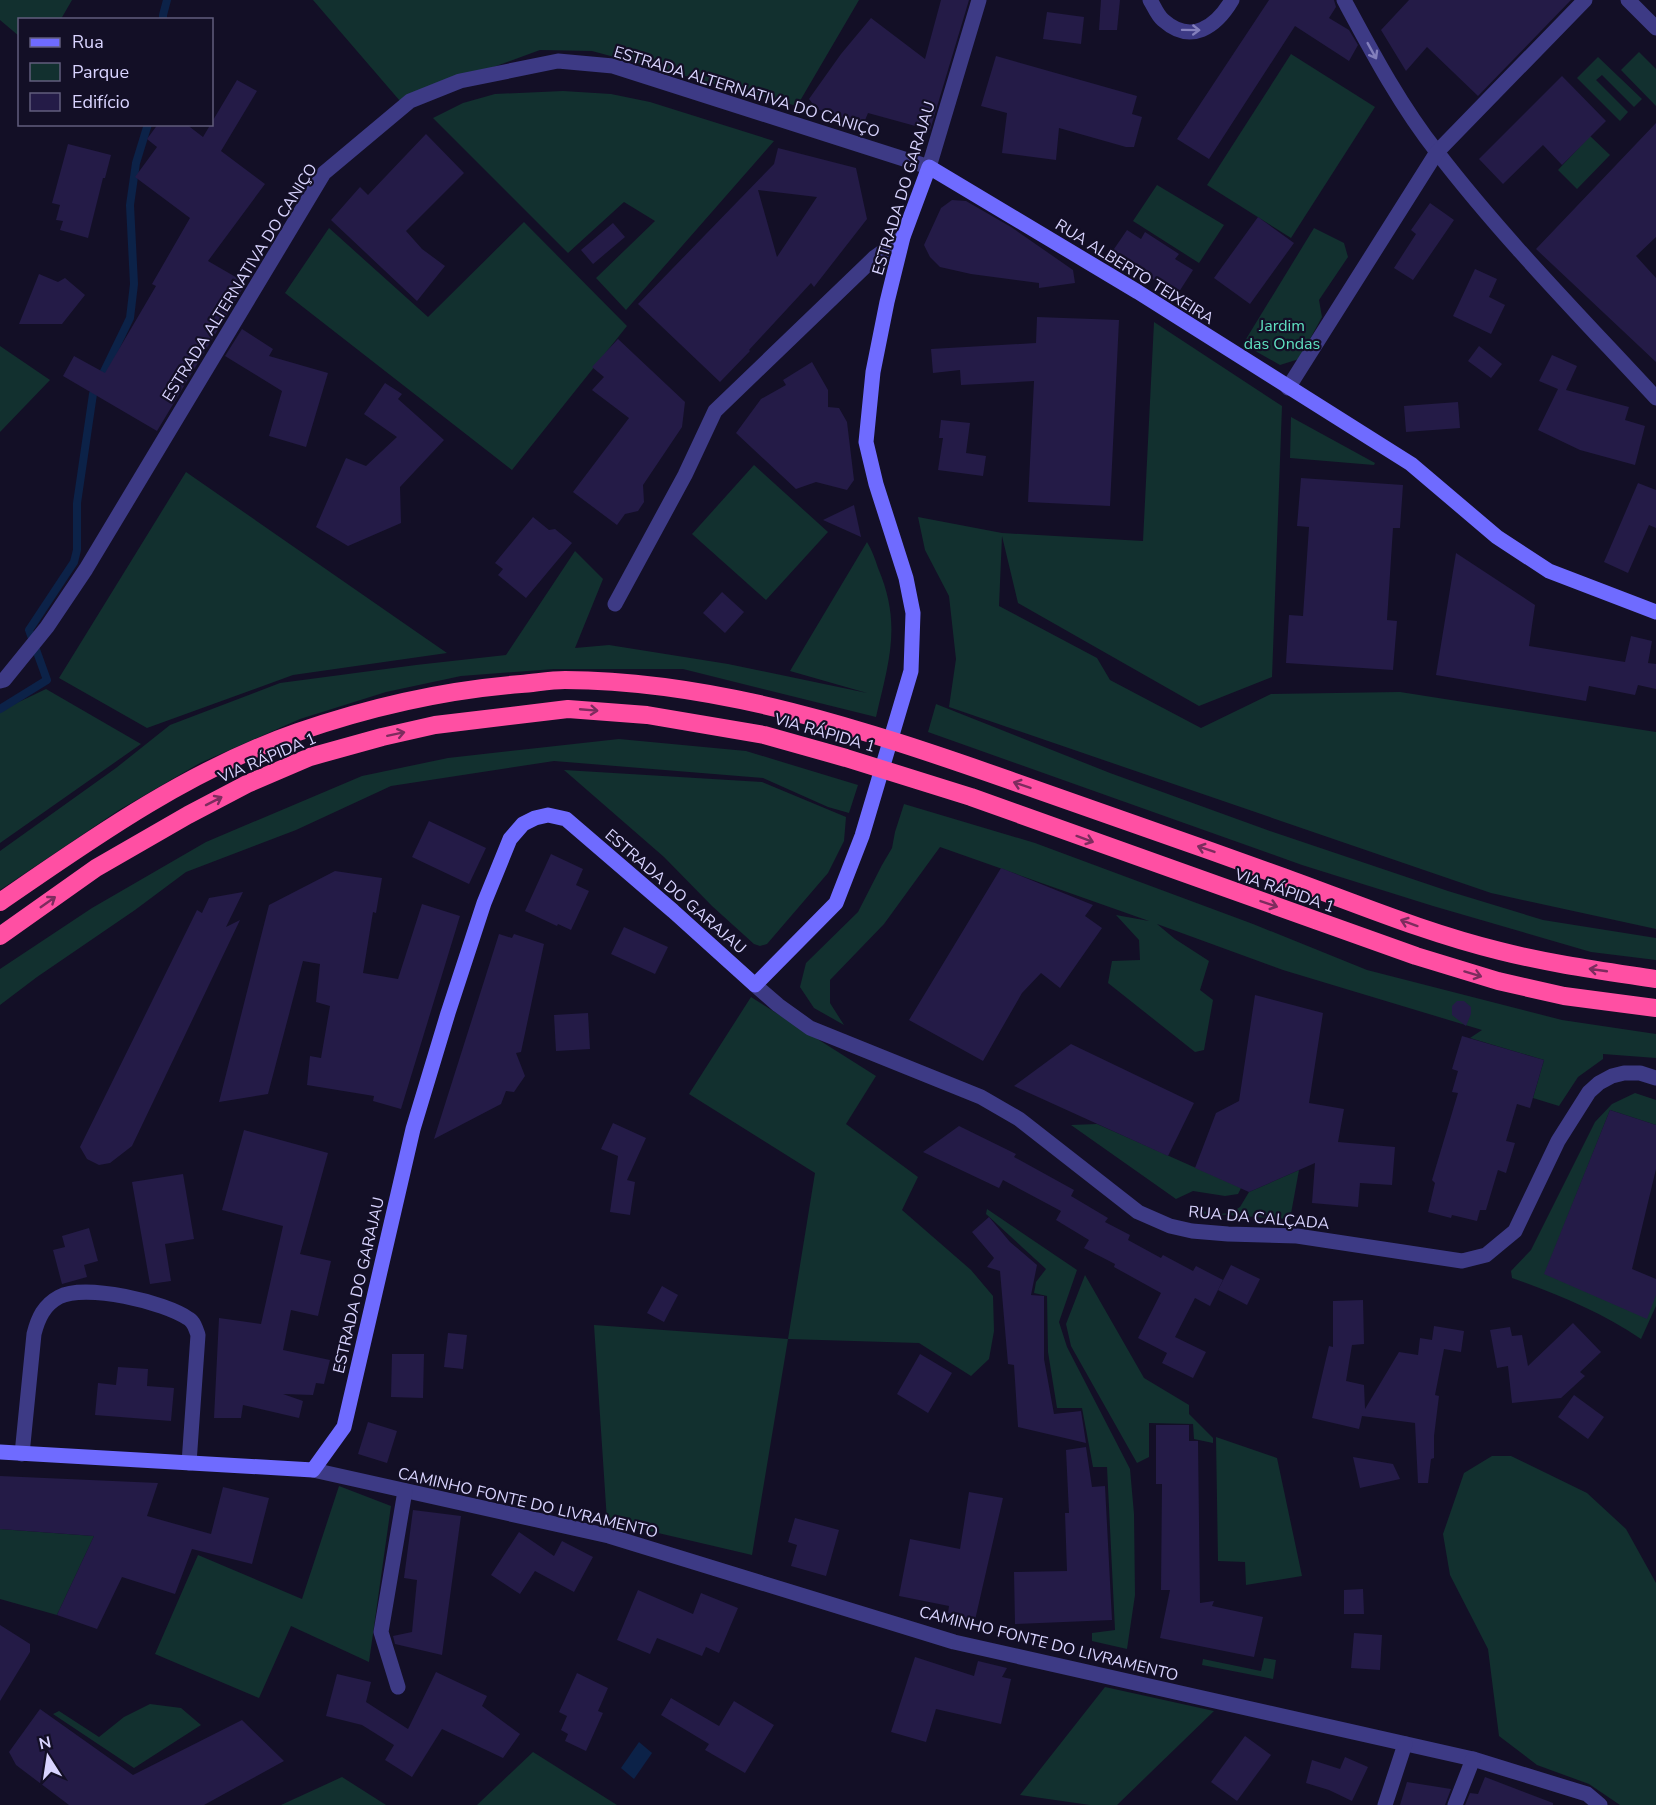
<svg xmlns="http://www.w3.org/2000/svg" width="1656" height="1805" viewBox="0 0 1656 1805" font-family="'Nunito Sans',sans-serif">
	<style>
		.green { fill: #12302f }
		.water { fill: #0c2248 }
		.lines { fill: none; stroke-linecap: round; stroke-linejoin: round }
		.stream { stroke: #0c2248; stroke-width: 8 }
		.building { fill: #241b47; fill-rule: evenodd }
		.street { stroke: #3d3a85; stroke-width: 15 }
		.secondary { stroke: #6f6bff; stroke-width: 15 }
		.highway { stroke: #ff4fa3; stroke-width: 18 }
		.oneway { stroke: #837fbc }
		.oneway2 { stroke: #7d2c5e }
		.labels { text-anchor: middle; stroke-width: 4.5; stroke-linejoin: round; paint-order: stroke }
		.street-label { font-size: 16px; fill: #d9d4ff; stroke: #130f26 }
		.park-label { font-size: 16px; fill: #5fe0c0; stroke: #130f26 }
	</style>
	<rect width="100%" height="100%" fill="#130f26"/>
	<g class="green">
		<polygon points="0,0 72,0 61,19 20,20 19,36 0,20"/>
		<polygon points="313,0 859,0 797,106 592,51 540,50 400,101"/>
		<polygon points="1639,52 1656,69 1656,106 1621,70"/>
		<polygon points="1291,54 1375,107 1291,238 1207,185"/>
		<polygon points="1598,57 1642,99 1634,107 1602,75 1596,80 1628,112 1620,121 1577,78"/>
		<polygon points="563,91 611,94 650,102 774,141 626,310 596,278 655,221 624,202 568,253 433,118 463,103 495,94"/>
		<polygon points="1590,136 1610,155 1577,189 1558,170"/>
		<polygon points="1157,185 1224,225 1199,263 1133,221"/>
		<polygon points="524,222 627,326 512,470 285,293 329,228 428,317"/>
		<polygon points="1314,228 1344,243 1348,257 1319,300 1322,317 1299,359 1280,365 1243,344"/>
		<polygon points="1154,322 1282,406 1272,677 1199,706 1018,603 1002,536 999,606 1097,658 1110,680 1201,728 1271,694 1400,692 1656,732 1656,929 1491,893 949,707 956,659 949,596 925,550 918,517 1002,533 1143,541"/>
		<polygon points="0,346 50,380 0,432"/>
		<polygon points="1291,417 1375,463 1374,465 1290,458"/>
		<polygon points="754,465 828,532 766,600 692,534"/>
		<polygon points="186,472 418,633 447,653 293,675 147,728 59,678"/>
		<path d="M867,542C872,550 875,559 878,568C902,624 889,661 876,717L683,669H554L461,676L386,692L300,719L200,763L119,810L0,890V851L116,768L170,725L280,683L416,665L506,655L575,551L603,579L575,648L609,645L728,664L867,693L790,671Z"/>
		<polygon points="46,689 141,744 0,843 0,711"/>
		<polygon points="936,704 1110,773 1273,832 1448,891 1543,920 1656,938 1656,960 1591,952 1433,906 1302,865 928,732"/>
		<polygon points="619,739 746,751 858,785 849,813 828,807 763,778 554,761 391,786 296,830 186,872 135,910 37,977 0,1005 0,969 92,908 206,842 362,776 448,758"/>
		<polygon points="564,770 762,782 846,817 844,841 828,873 767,944 760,946 754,944 712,906 664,857"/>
		<polygon points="904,804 1035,843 1253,924 1367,970 1562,1020 1656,1034 1656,1058 1603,1054 1603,1059 1578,1077 1559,1106 1533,1098 1544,1060 1470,1038 1482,1030 1283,970 1157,924 1175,939 1209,961 1200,990 1213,1000 1204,1050 1195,1052 1108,983 1112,961 1140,960 1139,940 1116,915 1149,921 940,847 884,924 830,980 830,1003 844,1025 814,1008 800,987 806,963 858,912 882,865 892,848 895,832"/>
		<polygon points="751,997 876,1076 846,1124 918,1177 902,1210 971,1270 993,1296 994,1331 989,1359 971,1376 919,1343 788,1339 752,1555 607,1521 594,1325 788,1339 815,1173 689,1094"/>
		<path d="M1635,1093L1656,1100V1125L1610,1110L1545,1273L1656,1295V1306L1641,1339C1601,1312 1557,1294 1512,1278L1511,1271L1531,1250L1595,1122L1612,1104Z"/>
		<polygon points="1097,1124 1241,1188 1238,1194 1225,1196 1193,1191 1176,1199 1071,1125"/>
		<polygon points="1299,1170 1290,1219 1194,1213 1195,1210 1221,1214 1232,1212 1240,1207 1249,1192"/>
		<polygon points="987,1209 1077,1270 1059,1322 1067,1347 1130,1469 1134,1514 1135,1595 1127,1649 1092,1641 1092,1633 1115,1630 1107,1467 1093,1467 1082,1408 1057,1408 1048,1352 1047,1296 1034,1293 1036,1282 1046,1269 986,1214"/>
		<polygon points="1085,1275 1144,1378 1189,1405 1189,1414 1213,1438 1213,1443 1194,1439 1193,1424 1149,1423 1149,1457 1137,1463 1071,1346 1066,1324"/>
		<polygon points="1216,1437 1277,1458 1302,1576 1246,1585 1245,1562 1218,1561"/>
		<polygon points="1492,1456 1511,1456 1587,1493 1626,1529 1656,1583 1656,1805 1620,1805 1589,1784 1537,1765 1499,1736 1488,1649 1450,1575 1443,1534 1464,1473"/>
		<polygon points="339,1486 391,1506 369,1662 291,1626 259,1698 155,1654 198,1555 302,1599"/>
		<polygon points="0,1529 94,1536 57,1615 0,1599"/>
		<polygon points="1264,1658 1276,1660 1273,1679 1202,1665 1203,1659 1261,1671"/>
		<polygon points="1105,1687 1214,1711 1117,1805 1090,1805 1020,1795"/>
		<polygon points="150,1704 181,1708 201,1725 134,1768 53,1714 59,1711 99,1737 124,1717"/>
		<polygon points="533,1752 617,1805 477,1805"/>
		<polygon points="342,1777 386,1805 281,1805"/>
	</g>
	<polygon class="water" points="639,1742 652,1753 634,1779 621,1768"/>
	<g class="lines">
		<g class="stream">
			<polyline points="163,20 163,15 167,0"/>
			<polyline points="0,709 47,680 29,630 74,562 77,550 77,503 93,394 130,318 134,284 130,205 136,163 148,124"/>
		</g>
	</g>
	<g class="building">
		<polygon points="941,0 969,0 930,130 868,113 863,125 817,109 809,99 841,54 871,18 925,59"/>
		<polygon points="1101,0 1120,0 1117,30 1099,30"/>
		<polygon points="1269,0 1334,0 1336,7 1329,18 1349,30 1358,45 1349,61 1295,26 1209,159 1177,139"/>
		<polygon points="1409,0 1571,0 1478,96 1427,47 1406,71 1381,30"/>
		<polygon points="1047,12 1084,17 1081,44 1043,39"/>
		<polygon points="996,56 1137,96 1132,114 1142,117 1134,147 1126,147 1059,128 1056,160 1002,153 1007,113 981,106"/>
		<polygon points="1562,76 1606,121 1562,165 1543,145 1503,184 1479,159"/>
		<polygon points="237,80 257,91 221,151 265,184 208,261 246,283 157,431 63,376 74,356 105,373 156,286 152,284 190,218 135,177 157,147 147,139 158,124 186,124 203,137"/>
		<polygon points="1656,123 1656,237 1636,256 1656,278 1656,362 1536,249"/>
		<polygon points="426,134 464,173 406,231 422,249 445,266 417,301 331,220 360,187 368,195"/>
		<polygon points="68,144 111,155 105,178 103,178 88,238 60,230 63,221 56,220 60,205 52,203"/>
		<path d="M778,148L856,168L867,219L814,287L811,283L749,350L750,351L720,382L638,304L774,164ZM758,190L817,197L777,257Z"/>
		<polygon points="952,200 966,201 1011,227 1073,270 1075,283 1039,288 1039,283 971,274 940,267 930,257 924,245 941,208"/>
		<polygon points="1430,203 1454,220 1413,280 1394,268 1416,234 1411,230"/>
		<polygon points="1258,217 1294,243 1250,304 1214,278"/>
		<polygon points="613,223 625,237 593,264 581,250"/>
		<polygon points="1127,230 1141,239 1145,232 1179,254 1175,259 1193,270 1177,295 1112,252"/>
		<polygon points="1475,269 1497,279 1489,297 1505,305 1491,334 1453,316"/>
		<polygon points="39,274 58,282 65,278 85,295 62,324 19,324"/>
		<polygon points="1037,317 1119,320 1110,506 1028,502 1034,381 961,385 960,370 933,373 931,349 1036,343"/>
		<polygon points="242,329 273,349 269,356 328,373 306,447 269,436 282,391 225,356"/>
		<polygon points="618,339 685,402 682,427 643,485 644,502 638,511 625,514 617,525 573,492 629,418 592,390 604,377 592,367"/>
		<polygon points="1479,346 1502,364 1491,378 1468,361"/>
		<polygon points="1552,355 1577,366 1566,390 1629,407 1625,420 1645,426 1635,465 1580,450 1538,430 1558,389 1539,381"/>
		<polygon points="812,362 828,390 828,407 839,408 847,422 854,480 847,490 816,482 796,489 736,433 761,399 786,385 783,380"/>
		<polygon points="385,383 402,394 398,399 444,440 400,487 401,523 348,546 316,527 346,458 366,466 397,437 364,414"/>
		<polygon points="1458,402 1460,428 1406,432 1404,406"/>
		<polygon points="941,420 970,423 966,453 986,456 983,476 938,470 943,438 939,438"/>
		<polygon points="1301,478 1403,485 1400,528 1393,528 1387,620 1397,621 1393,670 1286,663 1289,615 1303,616 1309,527 1297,526"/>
		<polygon points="1638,483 1656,490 1656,528 1649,525 1628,573 1604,562"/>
		<polygon points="854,505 861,537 823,520"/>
		<polygon points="533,517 549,530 555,529 572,543 526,598 498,575 503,569 495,563"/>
		<polygon points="1456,553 1535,605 1529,646 1625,662 1631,636 1652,641 1648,663 1656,664 1656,689 1638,685 1635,695 1589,686 1586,701 1436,675"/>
		<polygon points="722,592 744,612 725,633 703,613"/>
		<polygon points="429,821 486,848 469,884 412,857"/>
		<polygon points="551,854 583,869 576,885 589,891 571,930 558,924 557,926 525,911"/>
		<polygon points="1001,868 1093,905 1085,916 1102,928 1060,988 1041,973 1022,993 983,1061 909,1020"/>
		<polygon points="335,871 382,878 376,913 373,912 363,973 398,979 422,904 460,916 401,1109 373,1101 374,1096 307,1085 310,1056 321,1058 330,1006 316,1002 320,964 303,961 268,1094 219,1102 269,905"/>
		<polygon points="243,892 226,927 240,920 132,1146 110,1163 99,1165 87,1159 80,1147 197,910 202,913 209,898"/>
		<polygon points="624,927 668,947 655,974 611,954"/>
		<polygon points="499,934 512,938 514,934 544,944 521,1052 516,1053 525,1076 514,1092 506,1091 501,1104 434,1139"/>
		<polygon points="1255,995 1323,1013 1309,1103 1344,1109 1338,1142 1395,1147 1392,1185 1360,1183 1358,1207 1312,1203 1315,1163 1249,1192 1195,1168 1216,1113 1239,1101"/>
		<polygon points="1457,1001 1464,1001 1471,1007 1471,1014 1466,1026 1452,1015 1452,1006"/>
		<polygon points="588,1013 590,1049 556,1051 554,1015"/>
		<polygon points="1462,1036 1544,1060 1530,1108 1517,1104 1506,1141 1515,1143 1506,1173 1498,1170 1486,1210 1480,1210 1477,1221 1452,1215 1451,1218 1428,1212 1435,1183 1432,1180 1458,1093 1452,1092 1458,1071 1452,1069"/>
		<polygon points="1071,1044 1194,1103 1168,1156 1014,1086"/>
		<polygon points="1610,1110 1656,1125 1656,1169 1632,1269 1656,1279 1656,1295 1647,1319 1544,1274"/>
		<polygon points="613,1123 646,1138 627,1180 635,1182 630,1215 610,1212 618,1156 601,1149"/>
		<polygon points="959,1126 1016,1154 1014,1157 1074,1190 1071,1196 1108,1218 1105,1222 1130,1235 1128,1240 1161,1258 1163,1255 1193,1271 1196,1266 1223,1280 1210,1306 1195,1298 1175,1337 1206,1352 1193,1378 1162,1363 1167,1353 1138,1338 1161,1293 1114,1267 1115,1264 1084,1248 1089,1240 1056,1220 1061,1211 1003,1180 999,1188 923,1152"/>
		<polygon points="244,1130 328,1153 300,1254 331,1261 318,1316 291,1310 283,1350 330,1360 324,1384 316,1383 313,1395 283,1394 303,1401 299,1418 243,1405 241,1418 214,1418 219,1318 261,1324 283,1226 222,1210"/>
		<polygon points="183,1174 194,1239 165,1244 171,1281 150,1284 132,1182"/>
		<polygon points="989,1217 1010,1242 1037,1265 1031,1295 1044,1296 1044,1359 1054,1414 1081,1411 1086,1443 1018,1427 1014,1365 1008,1364 1000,1271 987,1267 994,1258 972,1232"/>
		<polygon points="89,1228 98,1261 84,1265 87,1277 62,1284 53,1250 65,1247 62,1236"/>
		<polygon points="1231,1265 1260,1279 1247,1305 1218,1290"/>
		<polygon points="662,1286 678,1295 664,1322 647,1313"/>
		<polygon points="1363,1300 1364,1344 1352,1345 1346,1381 1364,1385 1365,1409 1399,1352 1418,1355 1420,1338 1432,1340 1434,1326 1464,1331 1461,1352 1444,1349 1435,1395 1439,1396 1434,1436 1434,1458 1431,1459 1428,1483 1418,1483 1415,1423 1362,1416 1359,1429 1312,1418 1329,1346 1333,1347 1333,1301"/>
		<polygon points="1573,1323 1601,1352 1580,1372 1585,1376 1561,1398 1512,1403 1508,1366 1497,1368 1490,1330 1510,1327 1512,1336 1522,1335 1528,1366"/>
		<polygon points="448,1333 467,1335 463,1369 444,1367"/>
		<polygon points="392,1354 424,1354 423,1398 391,1397"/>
		<polygon points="920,1354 952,1373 928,1413 897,1394"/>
		<polygon points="118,1367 148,1369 147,1386 174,1388 171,1421 95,1415 98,1383 116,1385"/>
		<polygon points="1574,1395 1604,1417 1588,1439 1558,1417"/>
		<polygon points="368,1422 397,1431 387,1463 358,1454"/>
		<polygon points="1156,1425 1189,1425 1189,1441 1198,1441 1200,1603 1214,1601 1212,1606 1263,1617 1254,1657 1160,1638 1170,1590 1161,1590 1162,1484 1156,1484"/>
		<polygon points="1086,1447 1092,1487 1105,1486 1112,1620 1015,1624 1014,1572 1067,1571 1065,1513 1069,1513 1066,1450"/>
		<polygon points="1353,1457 1393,1464 1400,1479 1360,1488"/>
		<polygon points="0,1476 158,1483 147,1516 211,1534 223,1487 269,1498 252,1564 192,1549 175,1594 122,1577 97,1629 57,1615 94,1536 0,1529"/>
		<polygon points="969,1492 1003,1498 975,1620 948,1613 949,1606 899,1596 910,1539 960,1549"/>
		<polygon points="413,1510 461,1516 442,1655 395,1644 393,1636 412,1632 417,1580 404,1578"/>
		<polygon points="795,1518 839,1530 826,1576 791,1566 797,1545 788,1542"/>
		<polygon points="519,1532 554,1556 562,1541 593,1557 574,1592 535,1571 520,1594 491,1575"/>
		<polygon points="1363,1589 1364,1614 1344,1614 1344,1590"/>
		<polygon points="638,1590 693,1614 701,1593 738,1608 719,1653 706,1647 702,1656 657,1638 650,1654 617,1640"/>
		<polygon points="0,1625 30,1644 30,1652 0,1701"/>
		<polygon points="1354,1633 1382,1635 1380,1670 1351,1668"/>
		<polygon points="915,1657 974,1676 978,1661 1007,1668 1002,1677 1011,1679 1001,1724 936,1709 926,1742 891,1732"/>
		<polygon points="436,1672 487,1696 482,1706 520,1734 503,1758 442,1729 412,1777 385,1760 394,1745 362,1725 326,1716 337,1674 371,1682 366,1702 408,1729"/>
		<polygon points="577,1673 608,1688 598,1711 603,1713 586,1751 565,1741 568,1734 561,1730 567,1716 559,1712"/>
		<polygon points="671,1698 719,1726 734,1701 774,1725 745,1773 705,1750 709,1744 661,1715"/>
		<polygon points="40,1709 133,1775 242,1720 284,1761 204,1805 69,1805 16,1765 9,1752"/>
		<polygon points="1245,1736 1271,1755 1237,1801 1211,1782"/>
		<polygon points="1345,1757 1368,1767 1352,1801 1329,1790 1306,1783 1312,1760 1340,1769"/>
		<polygon points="1485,1777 1553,1803 1553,1805 1465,1805 1470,1793 1478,1794"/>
		<polygon points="1407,1782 1451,1789 1445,1805 1400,1805"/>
	</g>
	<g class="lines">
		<g class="street">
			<path d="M1150,0C1154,6 1157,15 1163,20C1191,45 1216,27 1232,0"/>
			<path d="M1344,0C1372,52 1400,105 1437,152C1504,239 1582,318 1656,398"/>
			<polyline points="1628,0 1656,28"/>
			<polyline points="1288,388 1437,152 1585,0"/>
			<polyline points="615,604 685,475 715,411 875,257 903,237"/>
			<polyline points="0,681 4,680 47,627 86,569 324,173 410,101 460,81 558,61 613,66 929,167 979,0"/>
			<polyline points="755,985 778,1005 810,1028 981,1097 1019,1119 1138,1212 1170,1226 1192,1231 1228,1234 1297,1236 1462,1261 1486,1255 1515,1231 1558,1141 1589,1092 1599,1083 1612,1076 1624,1073 1640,1073 1656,1078"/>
			<path d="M22,1454L34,1334C38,1318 44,1305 59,1297C85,1283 165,1302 189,1319C194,1322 196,1329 198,1335L189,1463"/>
			<polyline points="313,1470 609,1536 954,1642 1473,1759 1587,1794 1600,1805"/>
			<polyline points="398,1687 381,1632 405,1491"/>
			<polyline points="1385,1805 1405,1744"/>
			<polyline points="1455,1805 1473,1759"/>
		</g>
		<polyline class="secondary" points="0,1452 313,1470 344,1427 413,1129 448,1013 484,903 510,839 523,824 535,818 548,815 566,819 673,911 755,985 836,903 862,836 911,671 913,613 906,578 876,484 866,442 873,372 887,302 903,237 929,167 1138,292 1411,464 1497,537 1549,571 1656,612"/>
		<g class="highway">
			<path d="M0,902C94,837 189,770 298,732C370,707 445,690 521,684C535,683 550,680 565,680C719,681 866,730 1009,780C1101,812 1192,844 1283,877C1355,903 1426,933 1500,951C1551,964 1604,971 1656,979"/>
			<polyline points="0,936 96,868 188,815 247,784 310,757 382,737 435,725 568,709 647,715 764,735 846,758 971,797 1416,956 1498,981 1564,996 1656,1008"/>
		</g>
	</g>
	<defs><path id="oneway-shaft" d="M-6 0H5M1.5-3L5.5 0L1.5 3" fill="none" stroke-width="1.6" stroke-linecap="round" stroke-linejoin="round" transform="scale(1.5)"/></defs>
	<g class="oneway">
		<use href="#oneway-shaft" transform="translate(1191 30) rotate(1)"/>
		<use href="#oneway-shaft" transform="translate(1372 51) rotate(61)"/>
	</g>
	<g class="oneway2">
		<use href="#oneway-shaft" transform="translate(589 710) rotate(5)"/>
		<use href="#oneway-shaft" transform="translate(396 734) rotate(-12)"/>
		<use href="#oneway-shaft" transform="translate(1022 785) rotate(-161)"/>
		<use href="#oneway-shaft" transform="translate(214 801) rotate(-27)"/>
		<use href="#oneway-shaft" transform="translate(1085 839) rotate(20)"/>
		<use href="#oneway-shaft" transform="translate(1206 849) rotate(-161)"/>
		<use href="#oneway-shaft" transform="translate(48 902) rotate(-35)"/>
		<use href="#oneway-shaft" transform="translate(1269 904) rotate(19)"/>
		<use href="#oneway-shaft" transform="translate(1409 923) rotate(-160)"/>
		<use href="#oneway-shaft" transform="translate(1598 970) rotate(-172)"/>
		<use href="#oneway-shaft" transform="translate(1473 974) rotate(17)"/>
	</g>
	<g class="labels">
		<g class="street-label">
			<text transform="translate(747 91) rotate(17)" y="6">ESTRADA ALTERNATIVA DO CANIÇO</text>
			<text transform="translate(903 188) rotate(-73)" y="6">ESTRADA DO GARAJAU</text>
			<text transform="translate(1135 271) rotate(32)" y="6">RUA ALBERTO TEIXEIRA</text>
			<text transform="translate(239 282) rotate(-58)" y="6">ESTRADA ALTERNATIVA DO CANIÇO</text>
			<text transform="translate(825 732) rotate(16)" y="6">VIA RÁPIDA 1</text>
			<text transform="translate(267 757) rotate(-23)" y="6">VIA RÁPIDA 1</text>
			<text transform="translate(1285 890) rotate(19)" y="6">VIA RÁPIDA 1</text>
			<text transform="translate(676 891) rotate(41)" y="6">ESTRADA DO GARAJAU</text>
			<text transform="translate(1259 1217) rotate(5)" y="6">RUA DA CALÇADA</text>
			<text transform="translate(358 1285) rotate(-77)" y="6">ESTRADA DO GARAJAU</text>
			<text transform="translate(528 1502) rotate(13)" y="6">CAMINHO FONTE DO LIVRAMENTO</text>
			<text transform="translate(1049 1643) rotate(14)" y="6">CAMINHO FONTE DO LIVRAMENTO</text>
		</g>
		<g class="park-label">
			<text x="1282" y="331">Jardim<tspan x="1282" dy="18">das Ondas</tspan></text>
		</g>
	</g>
	<rect x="18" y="18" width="195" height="108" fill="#130f26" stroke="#625e7d" stroke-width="1.5"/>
	<rect x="30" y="38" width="30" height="9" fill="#6f6bff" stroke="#625e7d" stroke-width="1.5"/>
	<text x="72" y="48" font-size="18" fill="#d9d4ff">Rua</text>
	<rect x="30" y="63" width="30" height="18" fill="#12302f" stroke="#625e7d" stroke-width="1.5"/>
	<text x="72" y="78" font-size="18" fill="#d9d4ff">Parque</text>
	<rect x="30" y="93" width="30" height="18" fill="#241b47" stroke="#625e7d" stroke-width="1.5"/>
	<text x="72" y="108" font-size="18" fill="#d9d4ff">Edifício</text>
	<g transform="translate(48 1757) rotate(348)" stroke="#130f26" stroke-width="4.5" paint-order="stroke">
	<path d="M0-4.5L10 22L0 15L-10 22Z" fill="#d9d4ff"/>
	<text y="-9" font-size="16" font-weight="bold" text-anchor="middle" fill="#d9d4ff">N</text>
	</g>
</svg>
